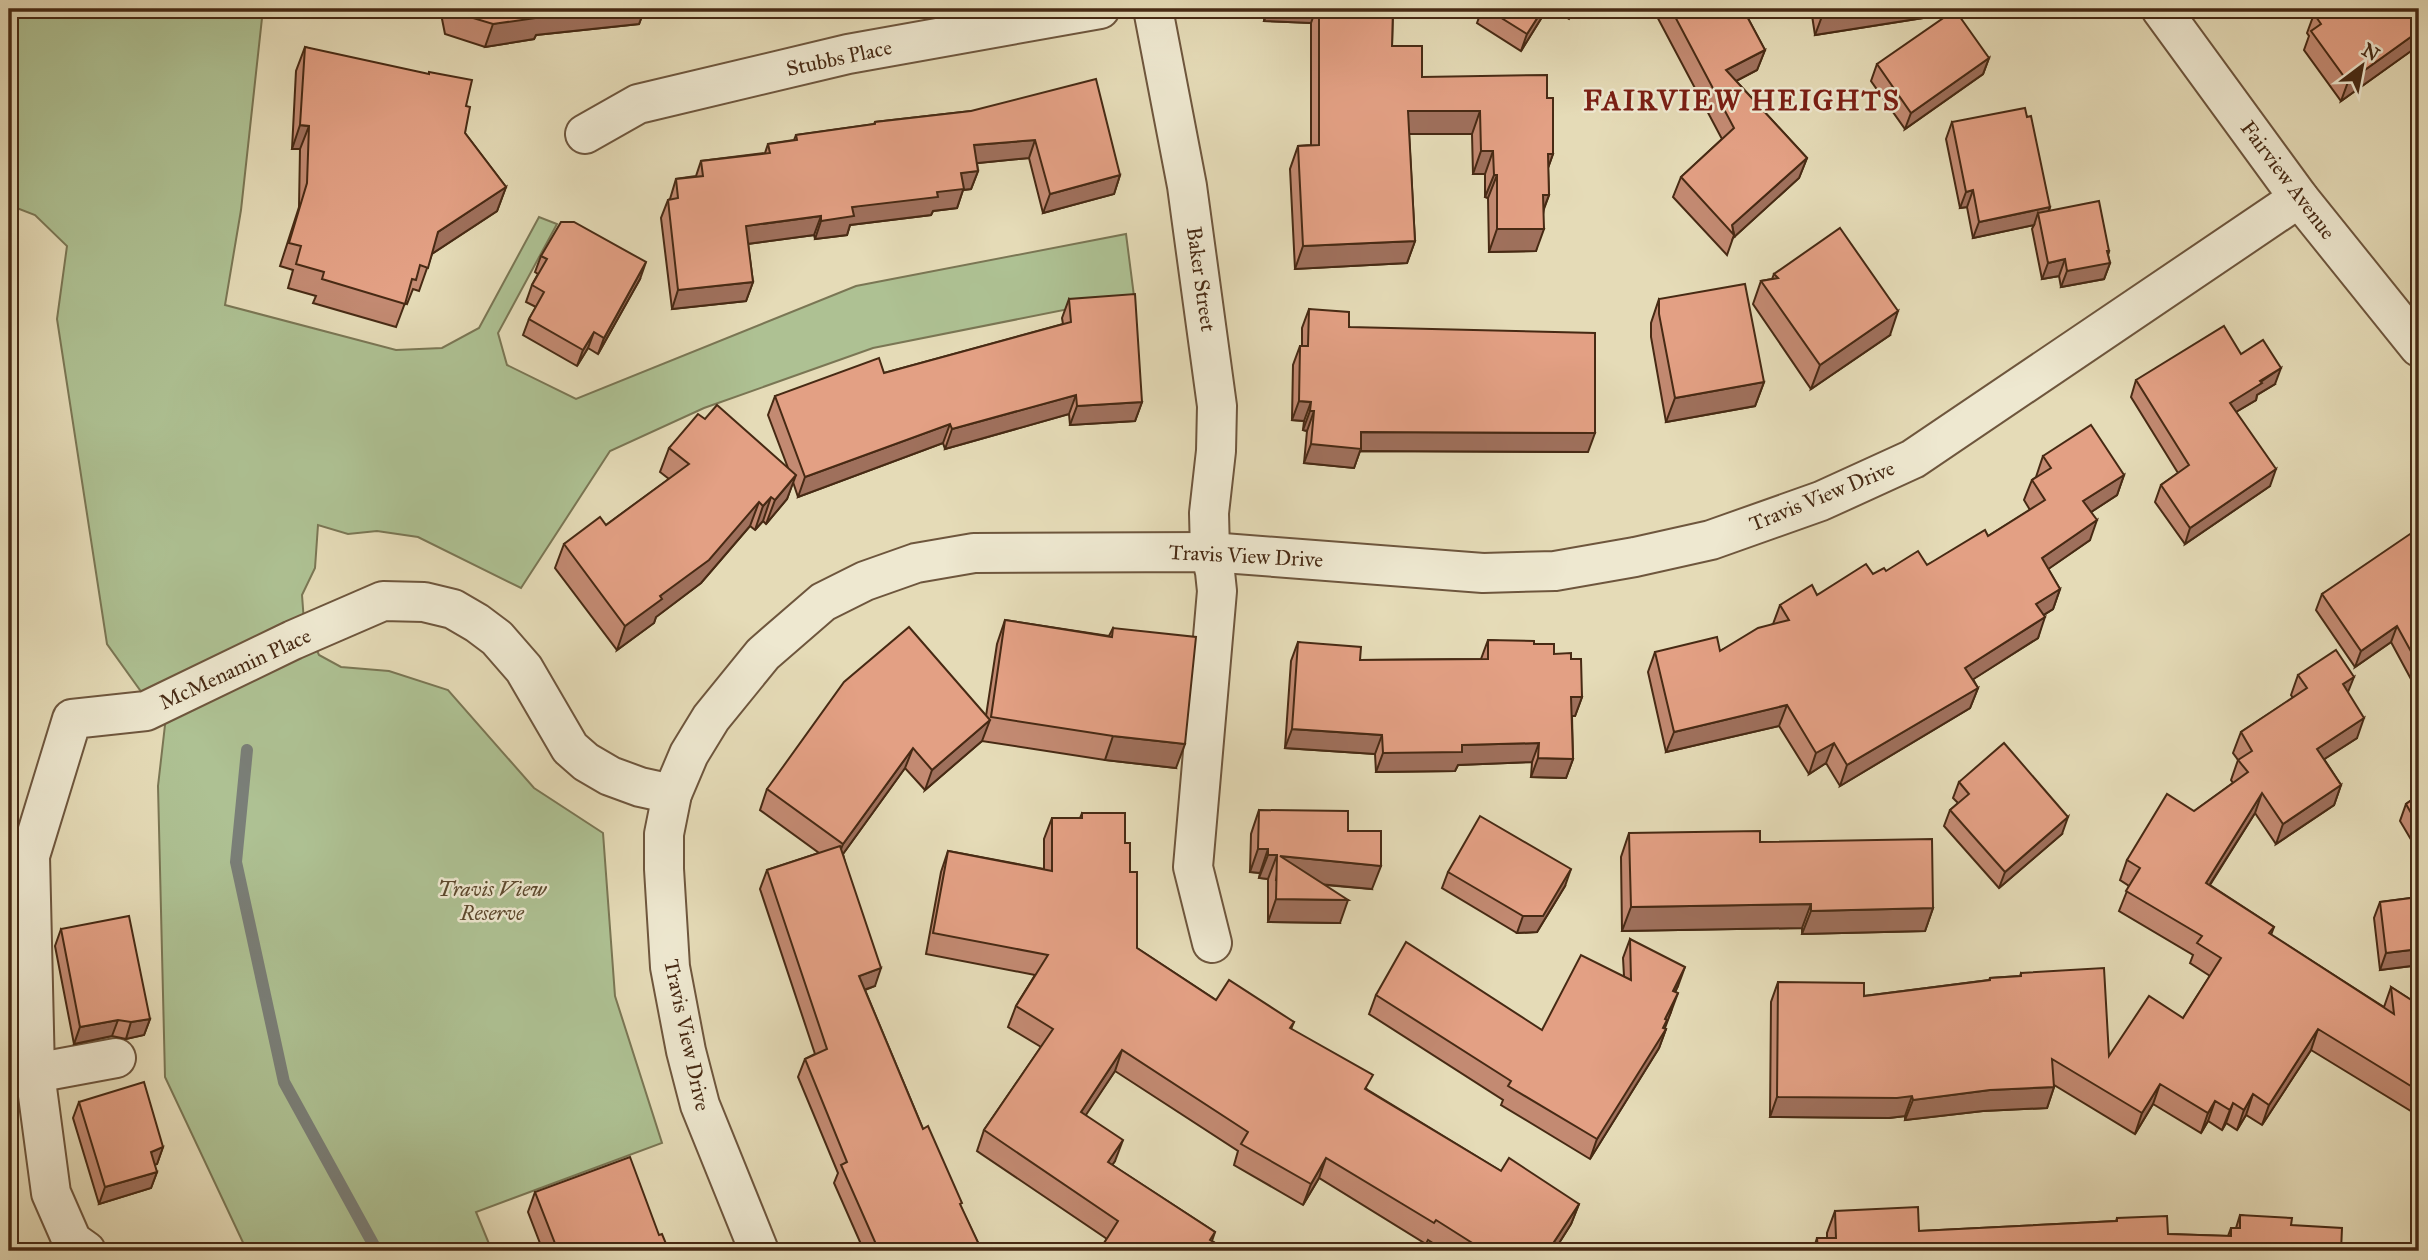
<svg xmlns="http://www.w3.org/2000/svg" width="2428" height="1260" viewBox="0 0 2428 1260" font-family="'IM FELL Great Primer',serif">
	<style>
		.green { fill: #aec193; stroke: #7a7654; stroke-width: 2 }
		.lines { fill: none; stroke-linecap: round; stroke-linejoin: round }
		.stream { stroke: #7a7f78; stroke-width: 12 }
		.minor-casing { stroke: #6e563d; stroke-width: 42 }
		.minor { stroke: #eee8d0; stroke-width: 38 }
		.wall { fill: #c38a72; stroke: #472a14; stroke-width: 2 }
		.shaded-wall { fill: #9f705c; stroke: #472a14; stroke-width: 2 }
		.building { fill: #e3a084; stroke: #472a14; stroke-width: 2 }
		.labels { text-anchor: middle; stroke-width: 5; stroke-linejoin: round; paint-order: stroke }
		.street-label { font-size: 21px; fill: #472a14; stroke: #eee8d0 }
		.park-label { font-size: 21px; font-style: italic; fill: #5c482d; stroke: #eee8d0 }
		.district-label { font-size: 28px; font-weight: bold; letter-spacing: 2px; fill: #7a1f14; stroke: #eee8d0 }
	</style>
	<rect width="100%" height="100%" fill="#e5dbb7"/>
	<filter id="stains"><feTurbulence type="fractalNoise" baseFrequency=".00286" numOctaves="4"/><feColorMatrix values="0 0 0 0 .2 0 0 0 0 .09 0 0 0 0 .02 0 0 0 .5 -.17"/></filter>
	<radialGradient id="worn" r=".72"><stop offset=".6" stop-color="#630" stop-opacity="0"/><stop offset="1" stop-color="#630" stop-opacity=".3"/></radialGradient>
	<polygon class="green" points="9,9 263,9 241,210 225,305 396,350 442,348 479,328 539,217 557,224 498,333 507,365 576,399 856,286 1126,234 1134,296 873,348 704,408 610,451 521,588 418,537 377,531 348,534 318,525 315,568 302,595 304,622 319,655 341,667 389,671 448,690 534,788 603,833 615,996 662,1143 476,1212 492,1251 247,1251 165,1077 158,786 165,725 107,644 57,319 67,246 35,215 9,205"/>
	<g class="lines">
		<polyline class="stream" points="247,750 236,862 284,1082 377,1251"/>
		<g class="minor-casing">
			<g id="minor">
				<polyline points="1153,9 1187,186 1217,406 1216,451 1209,513 1210,552 1215,572 1217,591 1193,867 1212,943"/>
				<polyline points="2161,9 2299,198 2419,347"/>
				<polyline points="585,134 638,104 848,54 1100,9"/>
				<polyline points="11,1072 35,1073 116,1058"/>
				<polyline points="86,1251 72,1241 51,1193 35,1073 30,856 72,719 146,711 293,640 383,601 424,602 453,609 477,623 497,638 524,669 570,748 586,762 610,776 640,787 672,794"/>
				<polyline points="759,1251 700,1105 686,1051 670,967 664,869 664,834 672,794 689,754 711,718 763,654 823,602 865,581 916,563 974,553 1210,552 1483,573 1555,571 1635,557 1711,540 1821,501 1913,459 2299,198"/>
			</g>
		</g>
		<use href="#minor" class="minor"/>
	</g>
	<g class="wall">
		<polygon points="358,9 388,9 385,17"/>
		<polygon points="440,9 683,9 642,16 639,24 536,35 534,39 485,47 445,34"/>
		<polygon points="1265,9 1393,9 1392,46 1422,77 1547,98 1553,154 1548,168 1549,195 1544,209 1536,251 1489,252 1488,198 1485,197 1485,174 1473,174 1472,134 1409,134 1415,241 1407,263 1295,269 1290,169 1298,146 1311,145 1311,23 1264,21"/>
		<polygon points="1482,9 1547,9 1521,51 1477,23"/>
		<polygon points="1552,9 1576,9 1569,19"/>
		<polygon points="1653,9 1743,9 1765,50 1757,70 1736,81 1807,158 1799,178 1733,238 1727,255 1673,197 1681,177 1722,139"/>
		<polygon points="1811,9 1932,9 1929,17 1815,35"/>
		<polygon points="2419,9 2419,41 2418,46 2341,101 2304,50 2309,36 2307,33 2314,14"/>
		<polygon points="305,47 466,106 465,133 506,187 497,211 432,254 419,291 413,289 407,304 405,303 396,327 313,303 316,296 288,288 293,270 280,266 299,207 300,149 292,149 296,71"/>
		<polygon points="1989,58 1983,74 1905,129 1871,81 1877,64"/>
		<polygon points="971,111 1120,175 1114,194 1043,213 1029,158 977,163 978,171 971,189 963,190 957,208 933,211 931,215 850,225 847,235 815,239 814,235 748,244 753,282 746,301 672,309 661,218 668,200 670,199 676,179 696,176 701,161 765,153 768,144 794,140 796,135 874,124 875,122"/>
		<polygon points="1952,122 2050,207 2049,211 2109,251 2108,255 2110,263 2104,279 2061,287 2059,276 2042,279 2032,229 2034,225 1973,238 1967,207 1960,208 1946,139"/>
		<polygon points="541,256 640,279 598,354 588,348 577,366 523,335 529,319 536,307 526,302 532,285 538,274 535,272"/>
		<polygon points="1774,274 1890,335 1811,389 1753,304 1761,281 1772,279"/>
		<polygon points="1069,299 1142,402 1135,421 1070,425 1069,414 945,449 943,443 798,497 793,482 787,499 766,524 763,521 755,530 750,526 701,583 656,617 654,623 617,650 555,568 564,544 606,525 669,479 660,472 669,448 705,419 788,468 768,415 775,396 884,373 1063,324 1062,318"/>
		<polygon points="1659,299 1764,382 1755,406 1666,422 1651,337 1651,323"/>
		<polygon points="1309,309 1349,327 1588,452 1360,451 1354,468 1304,463 1307,431 1303,430 1304,421 1292,420 1293,365 1300,346 1302,346 1302,328"/>
		<polygon points="2241,354 2275,384 2257,395 2256,400 2236,412 2270,486 2185,544 2155,502 2161,485 2178,473 2131,397 2136,380"/>
		<polygon points="2043,456 2124,475 2117,495 2091,512 2090,540 2048,569 2060,589 2053,609 2044,615 2038,638 1973,679 1978,688 1970,708 1840,786 1826,763 1809,774 1779,726 1666,752 1648,672 1655,652 1720,651 1773,624 1780,605 1817,595 1873,574 1927,565 1988,536 2030,510 2024,500 2032,480 2036,477"/>
		<polygon points="2419,540 2419,694 2391,642 2355,667 2316,610 2322,594"/>
		<polygon points="1005,620 1109,636 1113,628 1176,768 1105,760 982,741 925,790 905,768 843,854 875,986 865,990 923,1129 982,1251 864,1251 834,1183 838,1173 798,1077 805,1059 815,1054 760,889 767,870 819,853 760,810 767,789 986,716 997,644"/>
		<polygon points="1488,640 1534,644 1554,654 1571,659 1582,697 1575,716 1572,716 1573,759 1566,778 1531,777 1532,762 1458,765 1455,771 1376,772 1375,754 1285,748 1291,661 1298,642 1360,660 1481,659"/>
		<polygon points="2298,675 2348,693 2357,738 2324,759 2341,785 2334,805 2276,844 2255,813 2210,885 2274,927 2271,935 2384,1007 2391,987 2419,1005 2419,1116 2311,1050 2262,1125 2246,1115 2237,1130 2226,1123 2222,1130 2208,1121 2201,1133 2153,1104 2135,1134 2054,1085 2054,1087 2047,1108 1983,1111 1905,1120 1905,1116 1889,1118 1770,1117 1771,1002 1778,982 1864,996 1989,980 1990,978 2020,976 2021,973 2109,1056 2183,1018 2210,976 2190,963 2193,955 2119,911 2129,886 2120,880 2127,860 2233,783 2231,780 2238,760 2233,753 2241,732 2293,698 2291,695"/>
		<polygon points="2419,778 2419,853 2400,821 2406,804 2417,796 2414,792"/>
		<polygon points="1959,782 2062,834 1999,888 1944,826 1950,810 1958,803 1953,798"/>
		<polygon points="1259,810 1348,831 1372,889 1325,885 1340,923 1268,922 1268,879 1259,878 1260,873 1250,872 1251,834"/>
		<polygon points="1082,813 1125,843 1130,872 1137,948 1216,1000 1294,1022 1291,1029 1368,1090 1501,1171 1579,1204 1571,1224 1554,1251 1445,1251 1428,1240 1426,1244 1319,1178 1303,1205 1234,1165 1238,1151 1115,1071 1085,1115 1115,1161 1112,1165 1215,1232 1212,1241 1229,1251 1098,1251 1107,1239 977,1151 984,1130 1041,1047 1008,1027 1016,1006 1035,975 926,954 941,872 948,851 1044,869 1044,839 1052,818 1080,818"/>
		<polygon points="1629,833 1760,842 1933,908 1925,931 1802,934 1802,928 1622,931 1621,857"/>
		<polygon points="1448,872 1565,886 1537,932 1517,933 1442,888"/>
		<polygon points="2419,897 2419,965 2380,970 2374,918 2380,902"/>
		<polygon points="61,929 150,1019 144,1035 126,1039 112,1036 74,1044 55,946"/>
		<polygon points="1630,939 1678,986 1675,992 1671,1012 1664,1028 1666,1029 1659,1048 1590,1159 1501,1105 1503,1100 1369,1014 1376,995 1542,1030 1624,976 1623,958"/>
		<polygon points="79,1102 163,1147 157,1164 154,1165 157,1172 151,1188 99,1204 73,1118"/>
		<polygon points="535,1192 659,1235 669,1251 543,1251 528,1212"/>
		<polygon points="1835,1211 1919,1231 2116,1221 2117,1218 2168,1234 2228,1236 2231,1228 2236,1228 2240,1215 2291,1225 2341,1251 1813,1251 1817,1238 1827,1238 1827,1233"/>
	</g>
	<g class="shaded-wall">
		<polygon points="582,9 683,9 642,16 639,24 536,35 534,39 485,47 493,24 542,13"/>
		<polygon points="1269,9 1316,9 1311,23 1264,21"/>
		<polygon points="1543,9 1547,9 1521,51 1527,34"/>
		<polygon points="1840,9 1932,9 1929,17 1815,35 1824,11"/>
		<polygon points="2419,9 2419,24 2414,12"/>
		<polygon points="2419,31 2419,41 2418,46 2341,101 2348,82"/>
		<polygon points="1765,50 1757,70 1719,90 1726,70"/>
		<polygon points="1989,58 1983,74 1905,129 1911,113"/>
		<polygon points="1408,111 1480,111 1472,134 1400,134"/>
		<polygon points="300,125 309,126 300,149 292,149"/>
		<polygon points="1035,140 1029,158 968,164 974,145"/>
		<polygon points="1481,151 1493,151 1485,174 1473,174"/>
		<polygon points="1548,154 1553,154 1545,176"/>
		<polygon points="1807,158 1799,178 1733,238 1734,235 1732,225"/>
		<polygon points="978,171 971,189 963,190 957,208 933,211 931,215 850,225 847,235 815,239 821,221 852,207 937,192 961,173"/>
		<polygon points="1120,175 1114,194 1043,213 1050,194"/>
		<polygon points="1494,175 1497,175 1488,198 1485,197"/>
		<polygon points="506,187 497,211 430,255 438,232"/>
		<polygon points="1973,190 1967,207 1960,208 1966,192"/>
		<polygon points="1543,195 1549,195 1540,218"/>
		<polygon points="2050,207 2044,223 2038,213 2034,225 1973,238 1979,222"/>
		<polygon points="821,216 814,235 739,245 746,226"/>
		<polygon points="1497,229 1544,229 1536,251 1489,252"/>
		<polygon points="1415,241 1407,263 1295,269 1303,246"/>
		<polygon points="2107,251 2109,251 2105,263 2110,263 2104,279 2061,287 2067,271"/>
		<polygon points="2065,259 2059,276 2042,279 2048,263"/>
		<polygon points="646,262 640,279 598,354 604,338"/>
		<polygon points="753,282 746,301 672,309 678,290"/>
		<polygon points="1898,311 1890,335 1811,389 1820,365"/>
		<polygon points="594,332 588,348 577,366 583,350"/>
		<polygon points="2281,368 2275,384 2257,395 2256,400 2224,419 2230,403"/>
		<polygon points="1764,382 1755,406 1666,422 1675,398"/>
		<polygon points="1076,395 1069,414 945,449 952,429"/>
		<polygon points="1299,401 1311,402 1304,421 1292,420"/>
		<polygon points="1142,402 1135,421 1070,425 1077,406"/>
		<polygon points="1310,411 1314,411 1307,431 1303,430"/>
		<polygon points="950,424 943,443 798,497 805,477"/>
		<polygon points="1361,432 1595,433 1588,452 1360,451 1354,468 1304,463 1311,444"/>
		<polygon points="2276,469 2270,486 2185,544 2190,528"/>
		<polygon points="796,475 787,499 766,524 775,500"/>
		<polygon points="2124,475 2117,495 2076,522 2083,501"/>
		<polygon points="771,497 763,521 755,530 763,506"/>
		<polygon points="759,502 750,526 701,583 656,617 654,623 617,650 625,626 660,596"/>
		<polygon points="2097,520 2090,540 2034,579 2042,558"/>
		<polygon points="2060,589 2053,609 2029,624 2036,604"/>
		<polygon points="2045,617 2038,638 1958,689 1965,668"/>
		<polygon points="2397,626 2391,642 2355,667 2361,651"/>
		<polygon points="2354,677 2346,697 2343,684"/>
		<polygon points="1978,688 1970,708 1840,786 1847,765"/>
		<polygon points="1571,697 1582,697 1575,716 1564,716"/>
		<polygon points="1787,705 1779,726 1666,752 1674,732"/>
		<polygon points="2364,718 2357,738 2309,769 2317,749"/>
		<polygon points="990,720 982,741 925,790 932,770"/>
		<polygon points="1292,729 1382,735 1375,754 1285,748"/>
		<polygon points="1113,736 1185,744 1176,768 1105,760"/>
		<polygon points="1539,743 1532,762 1458,765 1455,771 1376,772 1383,753 1462,745"/>
		<polygon points="1834,743 1826,763 1809,774 1816,753"/>
		<polygon points="913,748 905,768 835,865 843,844"/>
		<polygon points="1538,758 1573,759 1566,778 1531,777"/>
		<polygon points="2341,785 2334,805 2276,844 2283,824"/>
		<polygon points="2262,793 2255,813 2198,903 2206,883"/>
		<polygon points="2068,817 2062,834 1999,888 2005,872"/>
		<polygon points="1258,849 1268,849 1260,873 1250,872"/>
		<polygon points="1268,855 1277,855 1268,879 1259,878"/>
		<polygon points="1280,856 1381,866 1372,889 1276,880"/>
		<polygon points="1571,869 1565,886 1537,932 1517,933 1523,916"/>
		<polygon points="1276,899 1348,900 1340,923 1268,922"/>
		<polygon points="1811,904 1802,928 1622,931 1631,907"/>
		<polygon points="1933,908 1925,931 1802,934 1811,911"/>
		<polygon points="2419,949 2419,965 2380,970 2386,953"/>
		<polygon points="1685,967 1678,986 1666,1010 1673,991"/>
		<polygon points="881,968 875,986 852,994 859,976"/>
		<polygon points="1678,993 1662,1036 1666,1029 1659,1048 1590,1159 1597,1139 1665,1019"/>
		<polygon points="150,1019 144,1035 126,1039 131,1022"/>
		<polygon points="118,1020 112,1036 74,1044 80,1027"/>
		<polygon points="2318,1029 2311,1050 2262,1125 2269,1105"/>
		<polygon points="1122,1050 1115,1071 1074,1133 1081,1112"/>
		<polygon points="2160,1084 2153,1104 2135,1134 2142,1113"/>
		<polygon points="2054,1087 2047,1108 1983,1111 1905,1120 1913,1100 1990,1090"/>
		<polygon points="2253,1094 2246,1115 2237,1130 2244,1110"/>
		<polygon points="1912,1096 1905,1116 1889,1118 1770,1117 1777,1097"/>
		<polygon points="2215,1101 2208,1121 2201,1133 2208,1113"/>
		<polygon points="2233,1103 2226,1123 2222,1130 2230,1110"/>
		<polygon points="1123,1140 1115,1161 1100,1182 1108,1162"/>
		<polygon points="163,1147 157,1164 145,1168 151,1152"/>
		<polygon points="1326,1158 1319,1178 1303,1205 1311,1184"/>
		<polygon points="157,1172 151,1188 99,1204 105,1187"/>
		<polygon points="1579,1204 1571,1224 1554,1251 1548,1251"/>
	</g>
	<g class="building">
		<polygon points="452,9 582,9 542,13 543,17 493,24 453,12"/>
		<polygon points="1319,9 1393,9 1392,46 1422,46 1422,77 1547,75 1547,98 1553,98 1553,154 1548,154 1549,195 1543,195 1544,229 1497,229 1497,175 1494,175 1493,151 1481,151 1480,111 1408,111 1415,241 1303,246 1298,146 1319,145"/>
		<polygon points="1487,9 1543,9 1527,34"/>
		<polygon points="1671,9 1743,9 1765,50 1726,70 1807,158 1732,225 1734,235 1681,177 1734,128"/>
		<polygon points="1823,9 1840,9 1824,11"/>
		<polygon points="2321,9 2419,9 2414,12 2419,20 2419,31 2348,82 2311,31 2321,24 2314,14"/>
		<polygon points="1955,10 1989,58 1911,113 1877,64"/>
		<polygon points="305,47 429,74 429,72 472,80 466,106 470,107 465,133 506,187 438,232 428,268 420,265 416,280 412,279 405,304 322,279 324,272 296,264 301,246 289,243 307,183 309,126 300,125"/>
		<polygon points="1096,79 1120,175 1050,194 1035,140 974,145 978,171 961,173 964,189 937,192 938,197 852,207 854,216 821,221 821,216 746,226 753,282 678,290 668,200 678,198 676,179 703,176 701,161 770,153 768,144 797,140 796,135 875,124 875,122 971,111"/>
		<polygon points="2025,108 2027,117 2031,116 2050,207 1979,222 1973,190 1966,192 1952,122"/>
		<polygon points="2099,201 2109,251 2107,251 2110,263 2067,271 2065,259 2048,263 2038,213"/>
		<polygon points="561,222 574,222 646,262 604,338 594,332 583,350 529,319 544,292 532,285 547,259 541,256"/>
		<polygon points="1840,228 1898,311 1820,365 1761,281 1778,278 1774,274"/>
		<polygon points="1745,284 1764,382 1675,398 1659,314 1659,299"/>
		<polygon points="1135,294 1142,402 1077,406 1076,395 952,429 950,424 805,477 775,396 879,358 884,373 1071,322 1069,299"/>
		<polygon points="1309,309 1349,312 1349,327 1595,333 1595,433 1361,432 1361,449 1311,444 1314,411 1310,411 1311,402 1299,401 1300,346 1308,346"/>
		<polygon points="2224,326 2241,354 2263,340 2281,368 2260,381 2262,383 2230,403 2276,469 2190,528 2161,485 2189,465 2136,380"/>
		<polygon points="717,405 796,475 775,500 771,497 763,506 759,502 709,560 660,596 662,599 625,626 564,544 600,517 606,525 689,464 669,448 698,414 705,419"/>
		<polygon points="2091,425 2124,475 2083,501 2097,520 2042,558 2060,589 2036,604 2045,617 1965,668 1978,688 1847,765 1834,743 1816,753 1787,705 1674,732 1655,652 1717,637 1720,651 1758,628 1789,620 1780,605 1812,585 1817,595 1866,564 1873,574 1884,568 1886,571 1918,551 1927,565 1985,530 1988,536 2045,500 2032,480 2051,468 2043,456"/>
		<polygon points="2413,532 2419,540 2419,666 2397,626 2361,651 2322,594"/>
		<polygon points="1005,620 1112,637 1113,628 1196,637 1185,744 1113,736 991,717"/>
		<polygon points="909,627 990,720 932,770 913,748 843,844 767,789 844,682"/>
		<polygon points="1488,640 1534,641 1534,644 1554,644 1554,654 1571,653 1571,659 1581,659 1582,697 1571,697 1573,759 1538,758 1539,743 1462,745 1462,752 1383,753 1382,735 1292,729 1298,642 1361,647 1360,660 1488,659"/>
		<polygon points="2336,650 2354,677 2343,684 2364,718 2317,749 2341,785 2283,824 2262,793 2206,883 2274,927 2269,933 2394,1014 2391,987 2419,1005 2419,1091 2318,1029 2269,1105 2253,1094 2244,1110 2233,1103 2230,1110 2215,1101 2208,1113 2160,1084 2142,1113 2052,1059 2054,1087 1990,1090 1913,1100 1912,1096 1897,1098 1777,1097 1778,982 1864,983 1864,996 1990,980 1990,978 2021,976 2021,973 2104,968 2109,1056 2149,996 2183,1018 2221,958 2197,943 2202,936 2126,891 2140,868 2127,860 2167,794 2194,811 2248,772 2238,760 2252,751 2241,732 2307,688 2298,675"/>
		<polygon points="2004,743 2068,817 2005,872 1950,810 1969,794 1959,782"/>
		<polygon points="2419,795 2419,827 2406,804"/>
		<polygon points="1259,810 1348,811 1348,831 1381,831 1381,866 1280,856 1348,900 1276,899 1277,855 1268,855 1268,849 1258,849"/>
		<polygon points="1082,813 1125,813 1125,843 1130,843 1130,872 1137,872 1137,948 1216,1000 1229,980 1294,1022 1290,1028 1373,1075 1365,1089 1501,1171 1509,1158 1579,1204 1548,1251 1485,1251 1436,1220 1434,1223 1326,1158 1311,1184 1241,1144 1248,1132 1122,1050 1081,1112 1123,1140 1108,1162 1215,1232 1210,1240 1229,1251 1099,1251 1118,1221 984,1130 1053,1029 1016,1006 1048,955 933,933 948,851 1052,871 1052,818 1082,818"/>
		<polygon points="1480,816 1571,869 1543,916 1523,916 1448,872"/>
		<polygon points="1760,831 1760,842 1932,839 1933,908 1811,911 1811,904 1631,907 1629,833"/>
		<polygon points="840,846 881,968 859,976 923,1129 928,1126 962,1203 960,1204 982,1251 879,1251 841,1165 847,1162 805,1059 827,1049 767,870"/>
		<polygon points="2419,897 2419,949 2386,953 2380,902"/>
		<polygon points="129,916 150,1019 131,1022 118,1020 80,1027 61,929"/>
		<polygon points="1630,939 1685,967 1673,991 1678,993 1665,1019 1667,1020 1663,1028 1666,1029 1597,1139 1508,1086 1511,1081 1376,995 1406,942 1542,1030 1581,955 1631,980"/>
		<polygon points="144,1082 163,1147 151,1152 157,1172 105,1187 79,1102"/>
		<polygon points="630,1157 659,1235 662,1234 669,1251 558,1251 535,1192"/>
		<polygon points="1918,1207 1919,1231 2117,1221 2117,1218 2167,1216 2168,1234 2231,1236 2231,1228 2240,1228 2240,1215 2292,1218 2291,1225 2342,1228 2341,1251 1818,1251 1817,1238 1836,1238 1835,1211"/>
	</g>
	<g class="labels">
		<g class="street-label">
			<text transform="translate(839 58) rotate(-12)" y="7">Stubbs Place</text>
			<text transform="translate(2288 180) rotate(53)" y="7">Fairview Avenue</text>
			<text transform="translate(1201 279) rotate(82)" y="7">Baker Street</text>
			<text transform="translate(1822 496) rotate(-22)" y="7">Travis View Drive</text>
			<text transform="translate(1246 556) rotate(3)" y="7">Travis View Drive</text>
			<text transform="translate(235 669) rotate(-25)" y="7">McMenamin Place</text>
			<text transform="translate(687 1035) rotate(78)" y="7">Travis View Drive</text>
		</g>
		<g class="park-label">
			<text x="492" y="896">Travis View<tspan x="492" dy="24">Reserve</tspan></text>
		</g>
		<g class="district-label">
			<text x="1742" y="110">FAIRVIEW HEIGHTS</text>
		</g>
	</g>
	<rect width="2428" height="1260" fill="none" stroke="#e5dbb7" stroke-width="35"/>
	<rect x="10" y="10" width="2407" height="1239" fill="none" stroke="#472a14" stroke-width="3.5"/>
	<rect x="18" y="18" width="2393" height="1225" fill="none" stroke="#472a14" stroke-width="2"/>
	<g transform="translate(2362 66) rotate(32)" stroke="#eee8d0" stroke-width="5" paint-order="stroke">
	<path d="M0-5L12 26L0 18L-12 26Z" fill="#472a14"/>
	<text y="-10" font-size="19" font-weight="bold" text-anchor="middle" fill="#472a14">N</text>
	</g>
	<rect width="100%" height="100%" filter="url(#stains)"/>
	<rect width="100%" height="100%" fill="url(#worn)"/>
</svg>
